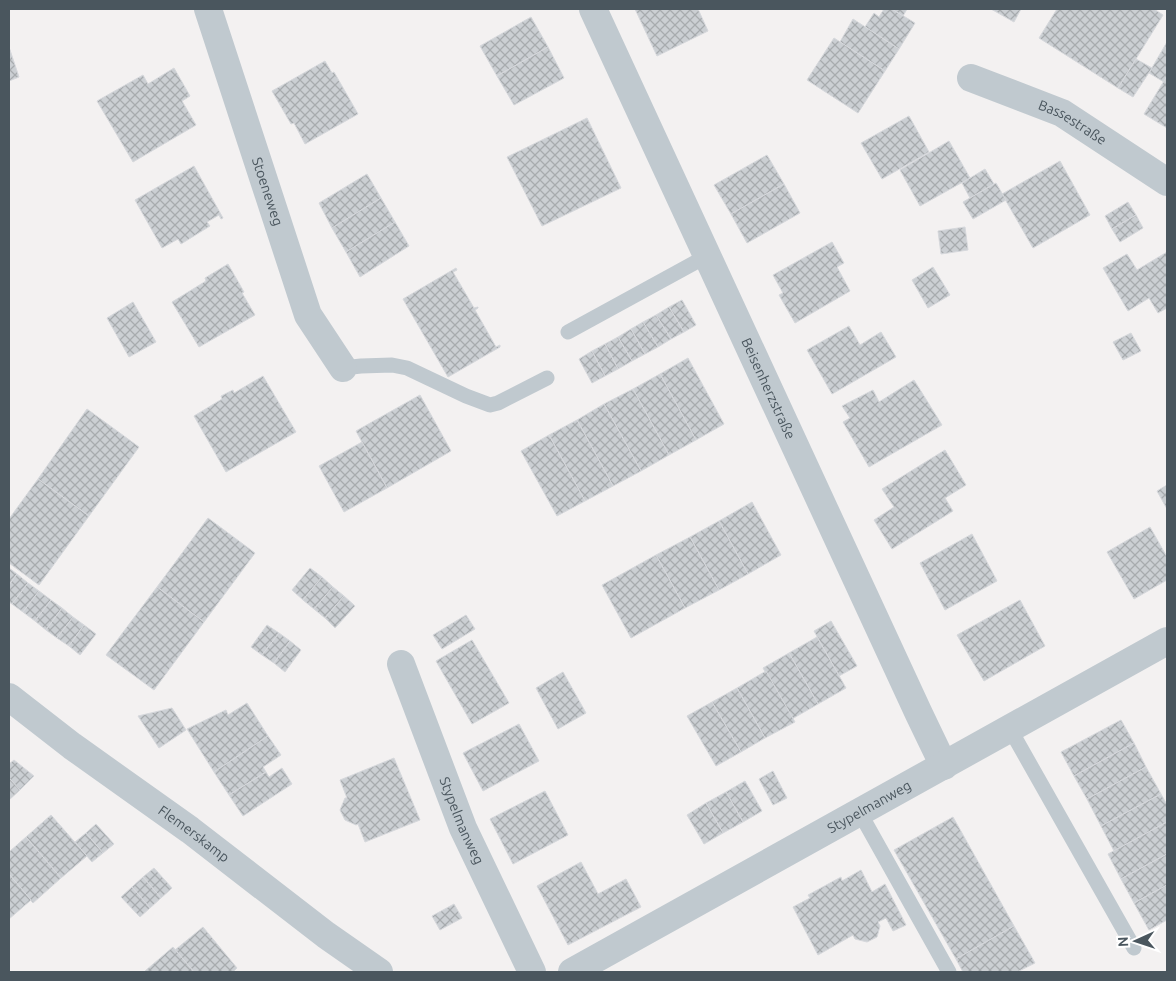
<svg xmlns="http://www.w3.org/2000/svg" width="1176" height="981" viewBox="0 0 1176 981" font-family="Ubuntu,sans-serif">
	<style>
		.building { fill: url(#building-cross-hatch); stroke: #d6d8dc }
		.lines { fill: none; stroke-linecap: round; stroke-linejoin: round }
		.lane { stroke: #c0c9cf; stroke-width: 15 }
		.street { stroke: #c0c9cf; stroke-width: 28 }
		.labels { text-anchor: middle; stroke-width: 5; stroke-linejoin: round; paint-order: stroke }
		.street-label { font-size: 14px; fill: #4a565e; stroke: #fff }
	</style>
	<defs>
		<pattern id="building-cross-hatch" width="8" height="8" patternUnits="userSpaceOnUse" patternTransform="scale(1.25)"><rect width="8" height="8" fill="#cbcfd3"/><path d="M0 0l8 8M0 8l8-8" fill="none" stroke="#a7abae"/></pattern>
	</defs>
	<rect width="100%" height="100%" fill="#f3f1f1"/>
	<g class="building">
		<polygon points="635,9 698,9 708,31 657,56"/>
		<polygon points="884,9 892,9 915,23 899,49 865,27 874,13 879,17"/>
		<polygon points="892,9 907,9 903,16"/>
		<polygon points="991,9 1021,9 1014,22"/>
		<polygon points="1057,9 1154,9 1163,15 1118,88 1039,38"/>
		<polygon points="531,17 548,47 497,76 480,46"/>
		<polygon points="853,19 899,49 885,71 840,42"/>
		<polygon points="834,38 885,71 858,113 807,80"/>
		<polygon points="1167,42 1167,76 1164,82 1149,73"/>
		<polygon points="9,47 19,77 9,81"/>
		<polygon points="548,47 564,78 514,105 497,76"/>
		<polygon points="1136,59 1152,68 1133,97 1118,88"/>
		<polygon points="325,61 332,73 334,72 358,114 305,144 294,123 291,124 272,91"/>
		<polygon points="174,68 190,96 182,101 196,125 133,162 97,101 143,75 148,84"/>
		<polygon points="1167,76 1167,128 1144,114"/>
		<polygon points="909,116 929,152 882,179 861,143"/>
		<polygon points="587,118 621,188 542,226 507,157"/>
		<polygon points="949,141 970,178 920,206 900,170"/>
		<polygon points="767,155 784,184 731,214 714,185"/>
		<polygon points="1060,161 1090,215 1033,248 1002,194"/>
		<polygon points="194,166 223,218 221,219 219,215 207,222 210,226 181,244 178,239 162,248 135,200"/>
		<polygon points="985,169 994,184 970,198 962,183"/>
		<polygon points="367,174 381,198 332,228 319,203"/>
		<polygon points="996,183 1006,200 973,219 963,202"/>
		<polygon points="784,184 800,213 747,243 731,214"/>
		<polygon points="381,198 395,222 346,252 332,228"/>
		<polygon points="1128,202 1136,215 1112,229 1105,216"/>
		<polygon points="1136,215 1143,228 1120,242 1112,229"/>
		<polygon points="395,222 409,246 360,277 346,252"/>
		<polygon points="965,227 968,250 941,254 938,231"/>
		<polygon points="832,242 844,263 837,267 850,291 795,323 779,295 783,293 773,275"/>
		<polygon points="1167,252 1167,308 1158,313 1149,298 1128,311 1103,268 1127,254 1137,270"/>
		<polygon points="228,264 244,292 242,293 255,315 199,347 172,302 206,281 205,278"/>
		<polygon points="933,267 950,295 928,308 912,280"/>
		<polygon points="456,268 457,270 453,272 474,308 478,307 478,308 475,310 496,347 500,345 500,347 448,377 403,299"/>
		<polygon points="682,300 696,325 684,332 669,307"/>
		<polygon points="133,302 156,342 129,357 107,318"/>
		<polygon points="669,307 684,332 671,339 656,315"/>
		<polygon points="656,315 671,339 658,347 643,322"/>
		<polygon points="643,322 658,347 645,354 631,329"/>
		<polygon points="849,326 860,345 881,332 896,357 832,394 807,350"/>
		<polygon points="631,329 645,354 632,361 618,337"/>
		<polygon points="1131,333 1141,351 1123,360 1113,342"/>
		<polygon points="618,337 632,361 618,369 605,344"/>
		<polygon points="605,344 618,369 605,376 592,351"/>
		<polygon points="592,351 605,376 592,383 579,359"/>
		<polygon points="688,358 724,424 696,440 660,374"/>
		<polygon points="660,374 696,440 669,455 633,389"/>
		<polygon points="263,376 296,432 226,472 194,416 222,399 221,396 233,390 234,393"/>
		<polygon points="914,380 942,425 869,467 843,422 850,418 842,406 873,390 879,402"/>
		<polygon points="633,389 669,455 641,471 604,404"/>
		<polygon points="420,395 451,451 387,488 356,431"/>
		<polygon points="604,404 641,471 613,486 577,420"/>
		<polygon points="87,409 139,447 89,516 38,479"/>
		<polygon points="577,420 613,486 585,501 549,435"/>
		<polygon points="549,435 585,501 557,516 521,451"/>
		<polygon points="362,442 387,488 344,512 319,466"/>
		<polygon points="945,450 966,485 945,498 953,511 892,549 874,520 894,507 882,489"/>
		<polygon points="38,479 89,516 39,585 9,563 9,519"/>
		<polygon points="1167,485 1167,509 1157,491"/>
		<polygon points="752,502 781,555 748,574 719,521"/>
		<polygon points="208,518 255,553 204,622 157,587"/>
		<polygon points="719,521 748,574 719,590 690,537"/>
		<polygon points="1150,527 1167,557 1167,580 1134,599 1107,552"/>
		<polygon points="972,534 997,581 945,610 920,563"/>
		<polygon points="690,537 719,590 685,608 656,555"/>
		<polygon points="656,555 685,608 631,638 602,585"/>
		<polygon points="9,568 17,574 9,585"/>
		<polygon points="310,568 322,577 303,600 292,590"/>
		<polygon points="17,574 28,583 12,604 9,602 9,585"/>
		<polygon points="322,577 333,587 314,609 303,600"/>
		<polygon points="28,583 39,591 23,612 12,604"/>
		<polygon points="157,587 204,622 154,690 106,655"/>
		<polygon points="333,587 344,596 325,618 314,609"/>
		<polygon points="39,591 51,600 35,621 23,612"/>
		<polygon points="344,596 355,606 335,628 325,618"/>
		<polygon points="51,600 62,608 46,630 35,621"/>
		<polygon points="1020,600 1045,646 984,681 957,635"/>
		<polygon points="62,608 73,617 57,638 46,630"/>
		<polygon points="466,615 475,629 442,649 433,635"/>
		<polygon points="73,617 84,625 69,646 57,638"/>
		<polygon points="831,621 857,666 839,676 814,631"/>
		<polygon points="84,625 96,634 80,655 69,646"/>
		<polygon points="267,625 279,633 262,655 251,647"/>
		<polygon points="279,633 290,641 274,663 262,655"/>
		<polygon points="817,637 846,688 818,704 789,653"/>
		<polygon points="472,640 509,703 472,724 436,661"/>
		<polygon points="290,641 301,650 285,672 274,663"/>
		<polygon points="789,653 818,704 792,719 763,668"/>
		<polygon points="766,671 795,722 765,738 737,688"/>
		<polygon points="563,672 586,713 558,729 536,688"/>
		<polygon points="737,688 765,738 741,752 712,702"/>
		<polygon points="712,702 741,752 716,766 687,716"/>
		<polygon points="247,703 268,736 214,772 187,729 226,710 228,715"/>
		<polygon points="172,708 186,730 159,748 138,716"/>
		<polygon points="1121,720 1134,743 1074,776 1061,752"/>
		<polygon points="519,724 539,761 483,791 463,753"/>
		<polygon points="268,736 281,755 263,767 266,772 229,795 214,772"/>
		<polygon points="1134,743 1146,767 1087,799 1074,776"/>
		<polygon points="394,758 420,820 365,842 358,824 356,825 345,820 340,810 345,798 347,798 340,780"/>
		<polygon points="14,760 34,776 20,790 9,778 9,764"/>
		<polygon points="1146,767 1161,794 1101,826 1087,799"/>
		<polygon points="282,768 292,784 243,816 229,795 266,772 269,777"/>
		<polygon points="773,771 787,798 773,805 759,779"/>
		<polygon points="9,778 20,790 9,800"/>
		<polygon points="745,781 762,811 743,822 726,792"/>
		<polygon points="545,791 568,835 513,864 490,819"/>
		<polygon points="726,792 743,822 723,833 706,803"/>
		<polygon points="1161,794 1167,805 1167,822 1114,851 1101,826"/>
		<polygon points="706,803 723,833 704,844 687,815"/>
		<polygon points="51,815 87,856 61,878 26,837"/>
		<polygon points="953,817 1014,926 956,959 894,850"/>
		<polygon points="1167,822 1167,854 1121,879 1108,854"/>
		<polygon points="96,824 114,844 103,853 86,833"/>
		<polygon points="86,833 103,853 92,862 75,842"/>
		<polygon points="26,837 61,878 33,903 9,874 9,852"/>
		<polygon points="1167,854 1167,885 1134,903 1121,879"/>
		<polygon points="581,862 598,894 626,879 641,907 568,945 537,886"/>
		<polygon points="154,868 172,888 161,898 143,877"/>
		<polygon points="861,870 872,892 885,884 906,925 893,931 886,918 878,922 880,926 877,937 867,942 855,939 853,935 818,955 793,907 810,898 808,895 841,877 842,881"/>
		<polygon points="9,874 31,900 9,919"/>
		<polygon points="143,877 161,898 150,908 132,887"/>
		<polygon points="1167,885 1167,920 1149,930 1134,903"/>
		<polygon points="132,887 150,908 140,917 121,897"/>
		<polygon points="454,904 462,918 440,930 432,916"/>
		<polygon points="1014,926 1035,963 1017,972 963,972 956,959"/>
		<polygon points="203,927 237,968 233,972 194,972 175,950"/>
		<polygon points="173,947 194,972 146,972 145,971"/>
	</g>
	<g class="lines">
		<g class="lane">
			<polyline points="568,332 707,256"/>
			<polyline points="343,368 361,366 392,365 407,368 466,396 490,405 498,403 547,378"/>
			<polyline points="1010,729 1134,948"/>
			<polyline points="860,813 949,972"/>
		</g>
		<g class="street">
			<path id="s1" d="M208,9L308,315L343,368"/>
			<path id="s2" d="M593,9L919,714L944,766"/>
			<path id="s3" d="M971,78L1062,113L1167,182"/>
			<path id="s4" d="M401,664L463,828L532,972"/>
			<path id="s5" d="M9,697L72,746L190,830L326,935L379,972"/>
			<path id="s6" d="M572,972L1167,641"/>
		</g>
	</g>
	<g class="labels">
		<g class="street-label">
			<text dy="5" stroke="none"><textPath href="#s3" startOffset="111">Bassestraße</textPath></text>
			<text dy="5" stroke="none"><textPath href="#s1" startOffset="192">Stoeneweg</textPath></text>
			<text dy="5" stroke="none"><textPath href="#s2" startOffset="418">Beisenherzstraße</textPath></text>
			<text dy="5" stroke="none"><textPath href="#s6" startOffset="340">Stypelmanweg</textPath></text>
			<text dy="5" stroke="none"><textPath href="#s4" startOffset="168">Stypelmanweg</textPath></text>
			<text dy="5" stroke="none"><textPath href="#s5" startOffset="230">Flemerskamp</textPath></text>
		</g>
	</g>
	<rect width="1176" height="981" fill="none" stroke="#4a565e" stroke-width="20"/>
	<g transform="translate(1136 941) rotate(267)" stroke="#ffffff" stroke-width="4" paint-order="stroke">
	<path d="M0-4L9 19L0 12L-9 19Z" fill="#4a565e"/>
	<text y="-8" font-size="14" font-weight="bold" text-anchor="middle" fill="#4a565e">N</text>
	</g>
</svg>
